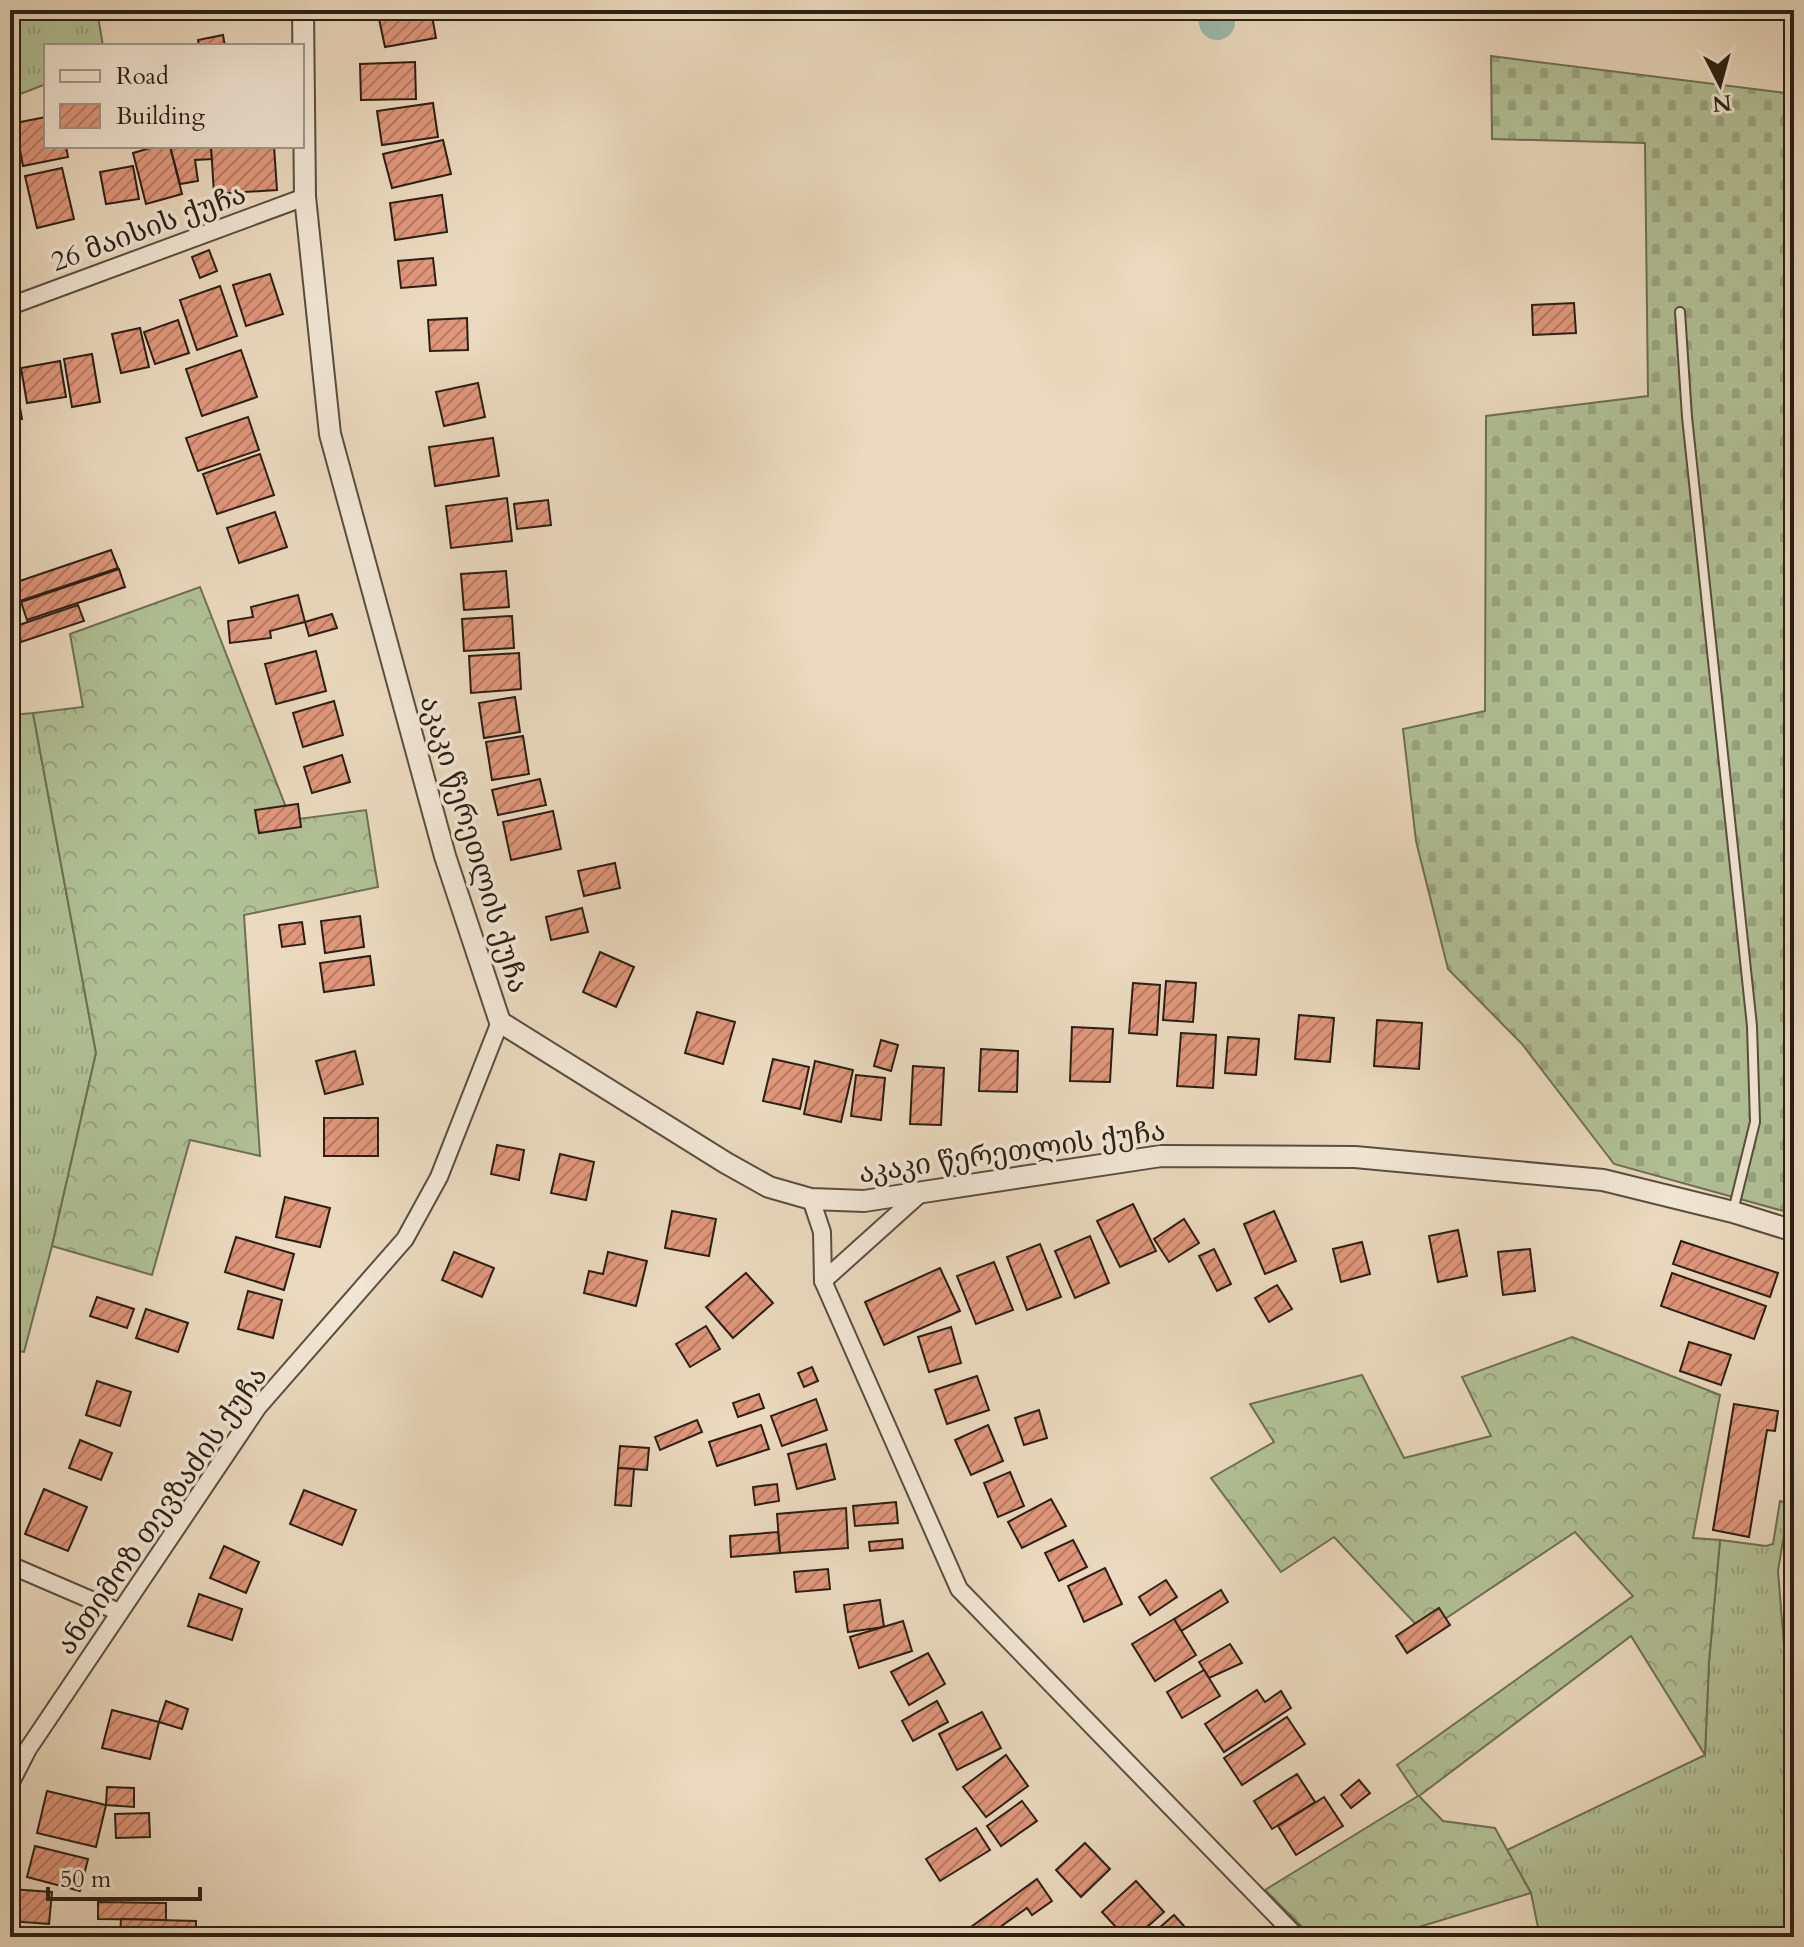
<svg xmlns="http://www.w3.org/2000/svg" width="1804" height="1947" viewBox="0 0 1804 1947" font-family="Cardo,'Noto Serif Georgian',serif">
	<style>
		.grass { fill: url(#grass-tufts); stroke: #6e7055; stroke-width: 2 }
		.forest { fill: url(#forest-crowns); stroke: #6e7055; stroke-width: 2 }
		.cemetery { fill: url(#cemetery-stones); stroke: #6e7055; stroke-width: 2 }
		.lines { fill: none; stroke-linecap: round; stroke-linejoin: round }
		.river { stroke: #99bbac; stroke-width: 36 }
		.building { fill: url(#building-hatch); stroke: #2a1f14; stroke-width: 2 }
		.service-casing { stroke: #5a4e3f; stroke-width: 12 }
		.minor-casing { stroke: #5a4e3f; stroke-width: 20 }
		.tertiary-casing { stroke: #5a4e3f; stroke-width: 24 }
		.service { stroke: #f2e7d5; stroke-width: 8 }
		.minor { stroke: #f2e7d5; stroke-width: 16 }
		.tertiary { stroke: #f2e7d5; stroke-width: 20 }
		.labels { text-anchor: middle; stroke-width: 7; stroke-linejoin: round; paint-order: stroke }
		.street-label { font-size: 28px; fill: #2a1f14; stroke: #f2e7d5 }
	</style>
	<defs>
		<pattern id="grass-tufts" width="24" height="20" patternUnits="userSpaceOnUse" patternTransform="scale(2)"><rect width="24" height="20" fill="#b1c196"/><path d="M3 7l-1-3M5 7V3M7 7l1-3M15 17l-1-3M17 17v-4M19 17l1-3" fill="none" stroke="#98a580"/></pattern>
		<pattern id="forest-crowns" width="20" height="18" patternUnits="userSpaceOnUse" patternTransform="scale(2)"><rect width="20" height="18" fill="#b1c196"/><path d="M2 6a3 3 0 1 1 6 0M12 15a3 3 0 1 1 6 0" fill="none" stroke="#98a580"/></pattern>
		<pattern id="cemetery-stones" width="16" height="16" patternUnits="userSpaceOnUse" patternTransform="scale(2)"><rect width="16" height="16" fill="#b1c196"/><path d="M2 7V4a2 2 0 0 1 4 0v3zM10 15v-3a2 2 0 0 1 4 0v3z" fill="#98a580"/></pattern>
		<pattern id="building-hatch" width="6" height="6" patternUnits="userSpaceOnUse" patternTransform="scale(2)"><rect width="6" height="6" fill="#e1977c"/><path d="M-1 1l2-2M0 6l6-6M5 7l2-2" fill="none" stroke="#b77b64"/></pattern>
	</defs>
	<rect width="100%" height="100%" fill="#ebdabf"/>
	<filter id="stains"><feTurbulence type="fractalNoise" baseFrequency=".0025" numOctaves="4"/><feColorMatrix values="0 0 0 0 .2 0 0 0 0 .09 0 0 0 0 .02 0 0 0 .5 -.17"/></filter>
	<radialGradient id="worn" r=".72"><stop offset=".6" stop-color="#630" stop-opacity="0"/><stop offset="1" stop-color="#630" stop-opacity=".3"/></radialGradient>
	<g class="grass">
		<polygon points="10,10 97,10 103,46 46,46 46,84 10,98"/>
		<polygon points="33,713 96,1053 52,1246 24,1352 10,1350 10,715"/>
		<polygon points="1780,1501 1789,1504 1778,1571 1794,1769 1794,1937 1540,1937 1531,1893 1507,1850 1705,1755 1709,1662 1720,1540 1766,1546 1773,1544"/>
	</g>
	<g class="forest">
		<polygon points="200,587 291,820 366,810 378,887 244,915 260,1156 190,1140 152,1275 52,1246 96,1053 33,713 83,707 70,634"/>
		<polygon points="1572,1337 1720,1395 1693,1538 1720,1540 1709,1662 1705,1755 1631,1636 1419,1796 1443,1821 1495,1828 1531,1893 1386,1937 1312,1937 1265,1890 1418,1796 1397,1765 1633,1596 1575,1532 1424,1633 1334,1537 1281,1572 1211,1478 1274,1442 1250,1404 1362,1375 1404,1458 1491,1436 1462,1377"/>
	</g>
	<polygon class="cemetery" points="1491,56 1794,94 1794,1214 1614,1164 1522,1044 1448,969 1416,841 1403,729 1485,711 1486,416 1648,396 1645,143 1492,139"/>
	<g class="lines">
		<polyline class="river" points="1214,10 1217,22"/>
	</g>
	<g class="building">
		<polygon points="402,10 431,10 436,38 385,47 378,14"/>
		<polygon points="223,35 225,46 199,46 198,40"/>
		<polygon points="415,62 416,99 361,100 360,64"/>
		<polygon points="433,103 438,137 382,145 377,111"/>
		<polygon points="46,117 46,146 66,146 68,157 23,166 15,123"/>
		<polygon points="443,140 451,174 392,188 383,154"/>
		<polygon points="157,146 170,146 182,194 146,204 133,153"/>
		<polygon points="170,146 211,146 212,159 195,160 198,181 180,184"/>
		<polygon points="211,146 274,146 277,190 214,194"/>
		<polygon points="133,166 139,199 106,204 100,172"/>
		<polygon points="62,168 74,219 37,228 25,176"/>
		<polygon points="442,195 447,232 395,240 390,203"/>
		<polygon points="209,250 217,271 200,278 192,257"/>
		<polygon points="433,258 436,285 401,288 398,261"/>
		<polygon points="270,274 283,314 246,326 233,285"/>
		<polygon points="220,286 237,336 197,350 180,300"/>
		<polygon points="1574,303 1576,333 1533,335 1532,305"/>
		<polygon points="467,318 468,350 430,351 428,320"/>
		<polygon points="178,320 189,353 155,364 144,332"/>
		<polygon points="140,328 149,367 121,373 112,334"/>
		<polygon points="241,350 257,397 202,416 186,369"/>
		<polygon points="92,354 100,402 72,407 64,359"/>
		<polygon points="60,361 66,397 27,403 21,368"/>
		<polygon points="10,363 12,363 22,419 10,421"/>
		<polygon points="478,383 485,417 444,426 436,392"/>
		<polygon points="248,417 259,450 198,471 186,438"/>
		<polygon points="493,438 499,476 435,486 429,447"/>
		<polygon points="260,454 274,495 217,514 203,474"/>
		<polygon points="507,498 512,541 451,548 446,506"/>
		<polygon points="548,500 551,525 517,529 514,504"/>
		<polygon points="275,512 287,547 239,563 227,528"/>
		<polygon points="111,550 118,568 20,601 14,583"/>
		<polygon points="119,569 125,587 27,620 21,602"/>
		<polygon points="506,571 509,607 464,610 461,574"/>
		<polygon points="298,595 305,622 270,631 271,638 230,643 228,621 253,617 251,607"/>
		<polygon points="78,605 84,621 21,642 16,626"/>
		<polygon points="332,614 337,628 309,636 305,622"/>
		<polygon points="512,616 514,648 464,651 462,619"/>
		<polygon points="316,651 326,691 276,704 265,664"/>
		<polygon points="519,653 521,689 471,693 469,656"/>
		<polygon points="515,697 520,732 484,738 479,703"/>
		<polygon points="334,701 343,735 303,747 293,713"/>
		<polygon points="523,736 529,774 492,780 486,742"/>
		<polygon points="342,755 350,782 312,793 304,767"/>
		<polygon points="540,779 546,805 498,815 492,790"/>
		<polygon points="298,804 301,827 259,833 255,810"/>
		<polygon points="553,811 561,849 511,860 503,822"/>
		<polygon points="615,863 620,888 584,896 578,871"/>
		<polygon points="582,908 588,932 551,940 546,917"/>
		<polygon points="360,916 364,947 325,953 321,921"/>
		<polygon points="302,922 305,944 282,947 279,925"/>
		<polygon points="600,952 634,967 616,1007 583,992"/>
		<polygon points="370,956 374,985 324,992 320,963"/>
		<polygon points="1166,981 1196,983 1193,1022 1163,1020"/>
		<polygon points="1133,983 1160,985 1157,1035 1129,1033"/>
		<polygon points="697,1012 735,1022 723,1064 685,1053"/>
		<polygon points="1299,1015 1334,1018 1330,1062 1295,1059"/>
		<polygon points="1377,1020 1422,1023 1419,1069 1374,1066"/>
		<polygon points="1072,1027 1113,1029 1110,1082 1070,1081"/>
		<polygon points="1181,1033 1216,1035 1213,1088 1177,1086"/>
		<polygon points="1228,1037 1259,1039 1256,1075 1225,1073"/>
		<polygon points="881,1040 898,1045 891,1071 874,1066"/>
		<polygon points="981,1049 1018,1051 1017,1092 979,1091"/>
		<polygon points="355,1051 363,1084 325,1094 316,1061"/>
		<polygon points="773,1059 809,1067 800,1109 763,1101"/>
		<polygon points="815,1061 853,1070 841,1122 804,1114"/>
		<polygon points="913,1066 944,1068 941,1125 910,1124"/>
		<polygon points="856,1075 885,1078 881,1120 851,1116"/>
		<rect x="324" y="1118" width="54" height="38"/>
		<polygon points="497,1145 524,1150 519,1180 491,1174"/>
		<polygon points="560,1154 594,1162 586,1200 551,1193"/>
		<polygon points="285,1197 330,1208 320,1247 276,1237"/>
		<polygon points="1133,1204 1156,1251 1120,1267 1097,1221"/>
		<polygon points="672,1211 716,1219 709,1256 665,1248"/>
		<polygon points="1274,1211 1296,1261 1265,1274 1244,1224"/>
		<polygon points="1184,1219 1199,1243 1169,1262 1154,1239"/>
		<polygon points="1458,1230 1467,1276 1438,1282 1429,1236"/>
		<polygon points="1090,1236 1109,1283 1075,1298 1055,1251"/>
		<polygon points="236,1237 294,1254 284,1290 225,1272"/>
		<polygon points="1681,1241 1778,1273 1770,1297 1673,1264"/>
		<polygon points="1362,1242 1370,1274 1341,1282 1333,1249"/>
		<polygon points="1040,1244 1061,1297 1027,1310 1007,1257"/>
		<polygon points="1214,1249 1231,1284 1217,1291 1199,1256"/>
		<polygon points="1530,1249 1535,1291 1503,1295 1498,1252"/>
		<polygon points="454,1252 494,1268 482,1297 442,1280"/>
		<polygon points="608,1252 647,1261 636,1306 584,1293 589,1271 603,1274"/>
		<polygon points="994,1262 1013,1310 976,1324 957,1276"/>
		<polygon points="940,1268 960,1311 884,1345 865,1302"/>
		<polygon points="746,1273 773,1303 733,1338 706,1307"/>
		<polygon points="1672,1273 1766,1306 1754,1339 1661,1306"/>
		<polygon points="1277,1285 1292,1309 1269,1322 1255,1298"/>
		<polygon points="248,1291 282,1300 273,1338 238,1329"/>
		<polygon points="97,1297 134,1309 127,1328 90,1316"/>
		<polygon points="146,1309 188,1323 178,1352 136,1338"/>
		<polygon points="706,1326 720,1349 690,1367 676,1344"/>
		<polygon points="951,1327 961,1363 929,1372 918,1337"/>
		<polygon points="1689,1342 1731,1355 1721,1385 1680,1371"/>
		<polygon points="812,1367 818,1381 804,1387 798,1373"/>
		<polygon points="977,1376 989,1410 947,1424 935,1390"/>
		<polygon points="97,1381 131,1392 120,1426 86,1415"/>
		<polygon points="759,1394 764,1408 738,1417 733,1403"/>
		<polygon points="816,1399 827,1430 782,1446 771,1416"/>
		<polygon points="1734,1404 1778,1411 1775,1431 1767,1430 1749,1537 1713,1530"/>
		<polygon points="1039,1410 1047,1438 1024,1445 1015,1418"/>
		<polygon points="697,1420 702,1432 660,1450 655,1437"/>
		<polygon points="761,1425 769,1449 717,1466 709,1442"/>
		<polygon points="988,1425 1003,1461 971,1475 955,1440"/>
		<polygon points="80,1440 112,1453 101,1480 69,1468"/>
		<polygon points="826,1444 835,1479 797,1489 788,1454"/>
		<polygon points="620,1446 649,1448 647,1470 618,1468"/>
		<polygon points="618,1468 634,1469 631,1506 615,1505"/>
		<polygon points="1010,1472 1024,1506 998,1517 984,1483"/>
		<polygon points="777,1484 779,1501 755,1505 753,1487"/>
		<polygon points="44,1489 87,1507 68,1551 25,1534"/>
		<polygon points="304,1490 356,1510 342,1545 290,1524"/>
		<polygon points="1051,1499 1066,1526 1022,1548 1008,1522"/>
		<polygon points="896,1502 898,1523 855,1526 853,1506"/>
		<polygon points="846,1508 848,1548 780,1553 777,1514"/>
		<polygon points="778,1532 780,1553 731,1557 730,1536"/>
		<polygon points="902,1539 903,1548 870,1551 869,1542"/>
		<polygon points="1073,1540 1087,1567 1059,1581 1045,1553"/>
		<polygon points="224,1546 259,1562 246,1593 210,1578"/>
		<polygon points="1105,1568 1122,1604 1084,1622 1068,1586"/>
		<polygon points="828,1569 830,1589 796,1592 794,1572"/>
		<polygon points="1166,1580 1177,1597 1150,1615 1139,1597"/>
		<polygon points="1221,1590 1228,1602 1181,1631 1174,1619"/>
		<polygon points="199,1594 242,1609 232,1640 188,1626"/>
		<polygon points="880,1600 884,1627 848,1632 844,1605"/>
		<polygon points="1439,1608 1450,1625 1407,1653 1396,1636"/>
		<polygon points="1174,1619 1196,1655 1155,1681 1132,1644"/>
		<polygon points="903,1621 912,1651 859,1668 850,1637"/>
		<polygon points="1230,1644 1242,1663 1209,1678 1199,1662"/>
		<polygon points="928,1653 945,1684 909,1705 891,1672"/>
		<polygon points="1204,1670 1220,1696 1182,1718 1167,1692"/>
		<polygon points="1257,1690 1265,1702 1281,1691 1291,1708 1224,1752 1205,1724"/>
		<polygon points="166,1701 188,1709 182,1729 159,1722"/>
		<polygon points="937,1701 948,1722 913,1741 902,1721"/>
		<polygon points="112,1710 159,1722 150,1759 102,1748"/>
		<polygon points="982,1712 1001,1748 957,1770 939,1734"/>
		<polygon points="1287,1717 1305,1744 1242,1785 1224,1758"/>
		<polygon points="1006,1755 1028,1786 986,1817 963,1787"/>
		<polygon points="1297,1774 1315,1802 1272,1829 1254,1801"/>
		<polygon points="1359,1780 1370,1793 1351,1808 1341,1795"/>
		<polygon points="107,1787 134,1788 134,1807 106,1805"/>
		<polygon points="47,1791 106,1805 96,1847 37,1833"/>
		<polygon points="1324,1797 1343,1826 1296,1855 1278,1826"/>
		<polygon points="1022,1801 1037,1821 1001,1846 987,1826"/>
		<polygon points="149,1813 150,1837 116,1838 115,1814"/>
		<polygon points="976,1828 990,1850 940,1881 926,1859"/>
		<polygon points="1085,1843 1110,1869 1081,1897 1056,1870"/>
		<polygon points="35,1846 88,1859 80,1891 27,1877"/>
		<polygon points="1037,1879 1052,1901 1032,1915 1027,1908 986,1937 978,1937 971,1927"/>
		<polygon points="1136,1881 1164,1912 1136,1937 1125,1937 1102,1912"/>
		<polygon points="10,1889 52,1892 49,1924 10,1921"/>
		<polygon points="98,1902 166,1903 166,1920 98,1919"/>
		<polygon points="1174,1915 1194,1937 1149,1937"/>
		<polygon points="121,1919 196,1921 196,1937 120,1937"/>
		<polygon points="10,1929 48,1934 48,1937 10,1937"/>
	</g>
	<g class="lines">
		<g class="service-casing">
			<polyline id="service" points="1680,312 1687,417 1752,1026 1755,1122 1733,1211"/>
		</g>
		<g class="minor-casing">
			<g id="minor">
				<polyline points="10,306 305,197"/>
				<polyline points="811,1199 822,1232 823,1281 959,1589 1297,1937"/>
				<polyline points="823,1281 922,1192"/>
				<polyline points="10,1565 119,1612"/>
				<polyline points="10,1784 28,1749 258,1407 405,1239 439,1177 500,1022"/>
			</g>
		</g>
		<g class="tertiary-casing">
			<polyline id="tertiary" points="303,10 305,197 330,434 445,856 500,1022 726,1163 769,1187 811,1199 864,1201 1161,1156 1355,1157 1603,1180 1733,1212 1794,1231"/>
		</g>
		<use href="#service" class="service"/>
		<use href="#minor" class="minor"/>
		<use href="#tertiary" class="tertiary"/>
	</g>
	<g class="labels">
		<g class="street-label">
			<text transform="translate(148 227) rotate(-20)" y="10">26 მაისის ქუჩა</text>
			<text transform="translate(475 844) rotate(73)" y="10">აკაკი წერეთლის ქუჩა</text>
			<text transform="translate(1012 1151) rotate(-8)" y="10">აკაკი წერეთლის ქუჩა</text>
			<text transform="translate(161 1510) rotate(-55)" y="10">ანთიმოზ თევზაძის ქუჩა</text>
		</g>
	</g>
	<rect width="1804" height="1947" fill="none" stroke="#ebdabf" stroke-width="40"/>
	<rect x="12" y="12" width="1780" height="1923" fill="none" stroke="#2a1f14" stroke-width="4"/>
	<rect x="20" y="20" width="1764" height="1907" fill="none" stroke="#2a1f14" stroke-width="2"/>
	<rect x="44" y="44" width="260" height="104" fill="#f2e7d5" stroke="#a29788" stroke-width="2"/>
	<rect x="60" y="70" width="40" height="12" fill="#f2e7d5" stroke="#a29788" stroke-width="2"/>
	<text x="116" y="84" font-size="24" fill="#2a1f14">Road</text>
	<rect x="60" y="104" width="40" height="24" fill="url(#building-hatch)" stroke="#a29788" stroke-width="2"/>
	<text x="116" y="124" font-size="24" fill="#2a1f14">Building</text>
	<g transform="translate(1720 84) rotate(174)" stroke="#f2e7d5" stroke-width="6" paint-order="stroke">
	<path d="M0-6L14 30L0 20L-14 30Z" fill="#2a1f14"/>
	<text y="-12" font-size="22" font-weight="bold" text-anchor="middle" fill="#2a1f14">N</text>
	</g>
	<path d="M48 1887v12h152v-12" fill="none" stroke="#2a1f14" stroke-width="4"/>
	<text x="60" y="1887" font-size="24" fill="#2a1f14" stroke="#f2e7d5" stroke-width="6" paint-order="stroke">50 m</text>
	<rect width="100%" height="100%" filter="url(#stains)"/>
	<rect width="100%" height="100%" fill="url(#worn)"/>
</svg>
